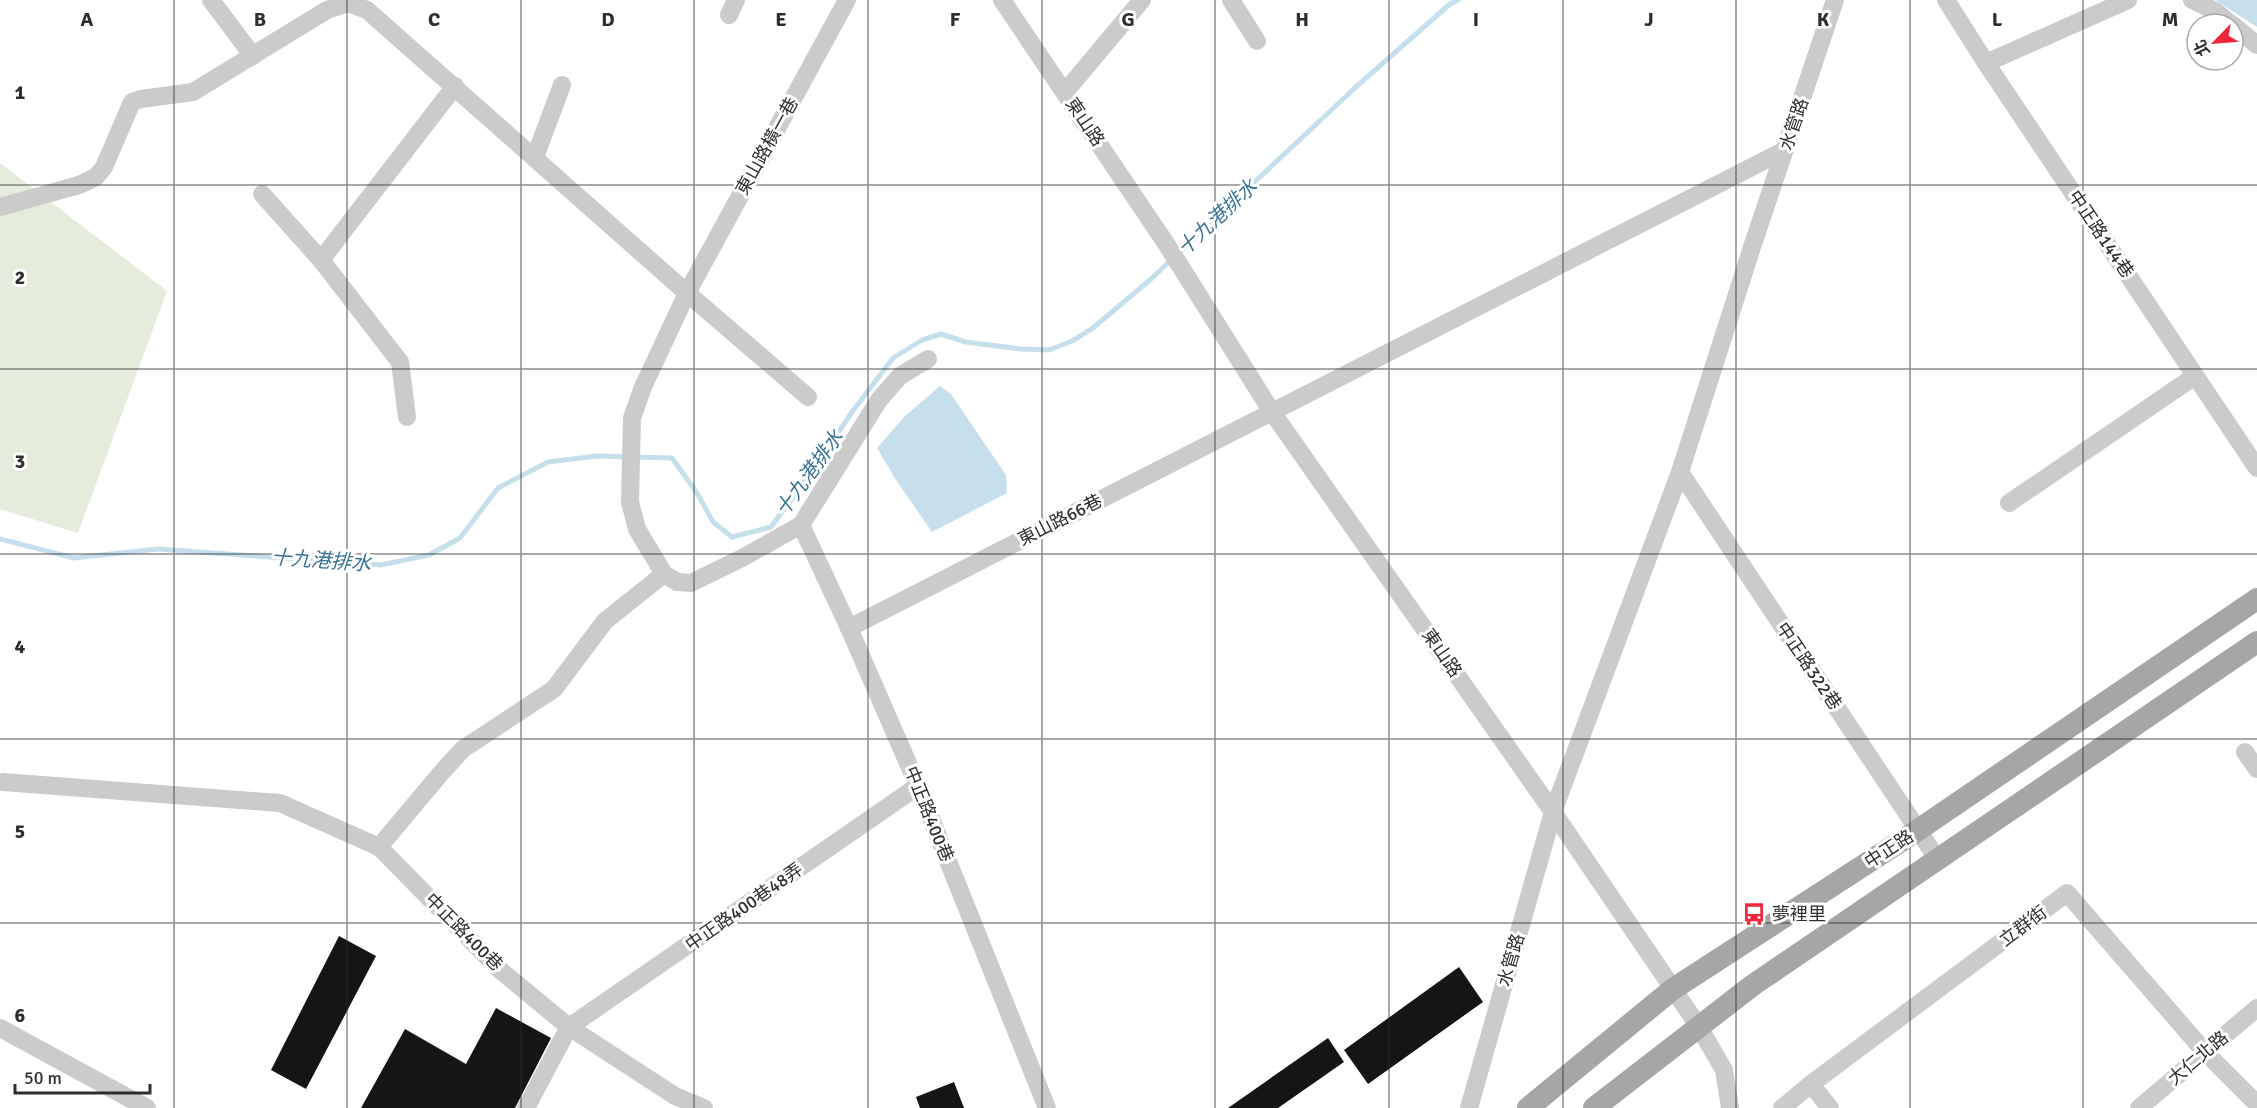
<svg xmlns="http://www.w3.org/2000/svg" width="2257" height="1108" viewBox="0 0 2257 1108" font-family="Signika,'Noto Sans TC',sans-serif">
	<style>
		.green { fill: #e5ecdb }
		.water { fill: #c6dfed }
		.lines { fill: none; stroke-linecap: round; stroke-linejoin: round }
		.stream { stroke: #c6dfed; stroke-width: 5 }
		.building { fill: #151515 }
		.minor { stroke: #cbcbcb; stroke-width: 18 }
		.major { stroke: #a6a6a6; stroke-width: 22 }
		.grid { fill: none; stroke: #2e2e2e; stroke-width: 1.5; stroke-opacity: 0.55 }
		.labels { text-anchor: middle; stroke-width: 6; stroke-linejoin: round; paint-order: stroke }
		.street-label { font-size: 18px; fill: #2e2e2e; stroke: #fff }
		.poi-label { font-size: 18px; fill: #2e2e2e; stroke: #fff; text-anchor: start }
		.water-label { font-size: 20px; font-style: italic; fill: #387295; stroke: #fff }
		.grid-label { font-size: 20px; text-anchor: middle; font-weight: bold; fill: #2e2e2e; stroke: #fff; stroke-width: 6; stroke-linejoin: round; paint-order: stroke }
	</style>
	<rect width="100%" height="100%" fill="#fff"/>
	<polygon class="green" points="0,163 167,291 78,533 0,509"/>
	<g class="water">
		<polygon points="2215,0 2257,0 2257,27"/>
		<polygon points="940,386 951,394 1006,475 1007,493 932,532 896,480 877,448 904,417"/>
	</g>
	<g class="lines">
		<polyline class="stream" points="0,539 74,558 158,549 381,565 429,555 460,538 498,488 548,462 597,456 672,458 697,493 713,522 732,537 771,527 821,459 852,412 893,358 922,340 941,334 966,342 1021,349 1049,350 1072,341 1093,328 1151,279 1357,86 1450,4 1458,0"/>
	</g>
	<g class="building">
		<polygon points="339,936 376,956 306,1089 271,1070"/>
		<polygon points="1459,967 1483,1002 1368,1084 1344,1050"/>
		<polygon points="496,1008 551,1038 515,1108 361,1108 405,1029 466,1064"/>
		<polygon points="1328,1038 1344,1062 1278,1108 1228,1108"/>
		<polygon points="954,1082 964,1108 920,1108 916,1097"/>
	</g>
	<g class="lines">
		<g class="minor">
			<polyline points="211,0 253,56"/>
			<polyline points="847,0 687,293 643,387 632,418 630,502 637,529 664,574 677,582 691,583 742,558 801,525 879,400 900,376 928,359"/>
			<polyline points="1002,0 1167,245 1272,412 1553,812 1699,1027 1724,1070 1730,1108"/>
			<polyline points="1231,0 1257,41"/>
			<polyline points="1946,0 1986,63 2257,468"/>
			<polyline points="2192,0 2215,11 2231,24"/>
			<polyline points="729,15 736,0"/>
			<polyline points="2233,25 2257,45"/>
			<polyline points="1986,63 2128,0"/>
			<polyline points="1065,92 1142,0"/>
			<polyline points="535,157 562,85"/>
			<polyline points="262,194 321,260 400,362 407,417"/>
			<polyline points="0,207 79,185 96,177 104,167 132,102 141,99 193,92 327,10 348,3 367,10 687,293 808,397"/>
			<polyline points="321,260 455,86"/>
			<polyline points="1680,472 1938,860"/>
			<polyline points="2009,503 2195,376"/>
			<polyline points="801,525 849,628 918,786 1047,1108"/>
			<polyline points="849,628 1785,150"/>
			<polyline points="2245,752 2257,769"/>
			<polyline points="3,782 280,803 379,847 500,970 569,1027 675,1096 704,1108"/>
			<polyline points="379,847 441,773 463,749 554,689 605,621 664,574"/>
			<polyline points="0,1028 147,1108"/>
			<polyline points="1811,1084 1830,1108"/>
			<polyline points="526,1108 569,1027 918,786"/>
			<polyline points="1469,1108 1553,812 1680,472 1752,247 1835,0"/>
			<polyline points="1782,1108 1811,1084 2067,893 2205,1052 2257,1104"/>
			<polyline points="2139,1108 2257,1008"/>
		</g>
		<g class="major">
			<polyline points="1528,1108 1673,989 1918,830 2257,599"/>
			<polyline points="1594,1108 1753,985 2257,642"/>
		</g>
	</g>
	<path class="grid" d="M174,0V1108M347,0V1108M521,0V1108M694,0V1108M868,0V1108M1042,0V1108M1215,0V1108M1389,0V1108M1563,0V1108M1736,0V1108M1910,0V1108M2083,0V1108M0,185H2257M0,369H2257M0,554H2257M0,739H2257M0,923H2257"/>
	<defs>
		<g id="bus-bare" transform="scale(1.8)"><path d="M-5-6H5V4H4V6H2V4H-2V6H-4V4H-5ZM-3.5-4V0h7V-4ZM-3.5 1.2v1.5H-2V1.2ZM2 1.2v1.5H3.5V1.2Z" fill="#ee273a" stroke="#fff" stroke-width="2.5" paint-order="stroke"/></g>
	</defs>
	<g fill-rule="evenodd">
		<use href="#bus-bare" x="1754" y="914"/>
	</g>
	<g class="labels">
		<g class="street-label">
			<text transform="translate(1085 122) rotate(56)" y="6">東山路</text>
			<text transform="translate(1794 124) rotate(-71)" y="6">水管路</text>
			<text transform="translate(767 146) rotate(-61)" y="6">東山路橫一巷</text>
			<text transform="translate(2101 234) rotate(56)" y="6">中正路144巷</text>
			<text transform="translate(1060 520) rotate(-27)" y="6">東山路66巷</text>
			<text transform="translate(1442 653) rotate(55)" y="6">東山路</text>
			<text transform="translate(1809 666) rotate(56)" y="6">中正路322巷</text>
			<text transform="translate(929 814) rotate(68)" y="6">中正路400巷</text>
			<text transform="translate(1889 849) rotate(-33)" y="6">中正路</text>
			<text transform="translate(744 907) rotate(-35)" y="6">中正路400巷48弄</text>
			<text transform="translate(2023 926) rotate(-37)" y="6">立群街</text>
			<text transform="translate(464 932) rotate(45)" y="6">中正路400巷</text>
			<text transform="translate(1511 960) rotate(-74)" y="6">水管路</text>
			<text transform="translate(2198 1058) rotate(-40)" y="6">大仁北路</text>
		</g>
		<g class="poi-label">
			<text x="1772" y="920">夢裡里</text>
		</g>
		<g class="water-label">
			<text transform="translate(1217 217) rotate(-43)" y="7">十九港排水</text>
			<text transform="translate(809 473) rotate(-54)" y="7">十九港排水</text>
			<text transform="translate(321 560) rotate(4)" y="7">十九港排水</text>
		</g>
	</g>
	<g class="grid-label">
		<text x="87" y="26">A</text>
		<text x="260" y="26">B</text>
		<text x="434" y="26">C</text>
		<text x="608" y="26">D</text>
		<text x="781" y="26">E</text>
		<text x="955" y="26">F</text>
		<text x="1128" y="26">G</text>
		<text x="1302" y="26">H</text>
		<text x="1476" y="26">I</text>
		<text x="1649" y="26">J</text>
		<text x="1823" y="26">K</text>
		<text x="1997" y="26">L</text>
		<text x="2170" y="26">M</text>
		<text x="20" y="99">1</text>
		<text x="20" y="284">2</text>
		<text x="20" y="468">3</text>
		<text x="20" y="653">4</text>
		<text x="20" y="838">5</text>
		<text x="20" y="1022">6</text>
	</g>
	<g transform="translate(2215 42) rotate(245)"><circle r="28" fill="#ffffff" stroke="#ababab" stroke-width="1.5"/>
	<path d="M0-4.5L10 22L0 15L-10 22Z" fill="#ee273a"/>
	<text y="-9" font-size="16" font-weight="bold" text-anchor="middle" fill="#2e2e2e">北</text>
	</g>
	<path d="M15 1084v9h135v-9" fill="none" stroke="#2e2e2e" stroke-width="3"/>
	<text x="24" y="1084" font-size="18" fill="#2e2e2e" stroke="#ffffff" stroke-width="4.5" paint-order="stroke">50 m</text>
</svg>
